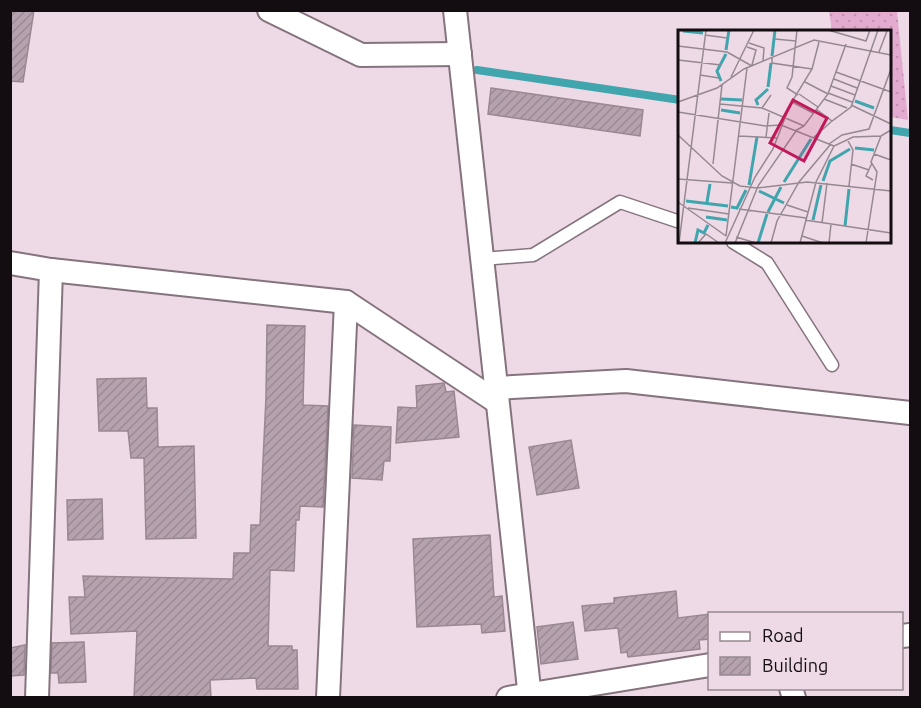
<svg xmlns="http://www.w3.org/2000/svg" width="921" height="708" viewBox="0 0 921 708" font-family="Ubuntu,sans-serif">
	<style>
		.grass { fill: url(#grass-dots) }
		.lines { fill: none; stroke-linecap: round; stroke-linejoin: round }
		.stream { stroke: #41a5ae; stroke-width: 8 }
		.building { fill: url(#building-hatch); stroke: #998792; stroke-width: 1.5 }
		.service-casing { stroke: #85737e; stroke-width: 15 }
		.minor-casing { stroke: #85737e; stroke-width: 26 }
		.service { stroke: #fff; stroke-width: 12 }
		.minor { stroke: #fff; stroke-width: 22 }
		.inset-river { fill: none; stroke: #41a5ae; stroke-width: 3 }
		.inset-road { fill: none; stroke: #968891; stroke-width: 1.5 }
		.view { fill: #c2185b; fill-opacity: 0.15; stroke: #c2185b; stroke-width: 3 }
		.inset-edge { fill: none; stroke: #130d11; stroke-width: 3 }
	</style>
	<defs>
		<pattern id="grass-dots" width="8" height="8" patternUnits="userSpaceOnUse" patternTransform="scale(1.5)"><rect width="8" height="8" fill="#e4abd1"/><path d="M2 2h.1M6 6h.1" fill="none" stroke="#c392b2" stroke-width="1.8" stroke-linecap="round"/></pattern>
		<pattern id="building-hatch" width="6" height="6" patternUnits="userSpaceOnUse" patternTransform="scale(1.5)"><rect width="6" height="6" fill="#b5a2ae"/><path d="M-1 1l2-2M0 6l6-6M5 7l2-2" fill="none" stroke="#9b8a95"/></pattern>
	</defs>
	<rect width="100%" height="100%" fill="#eddae6"/>
	<polygon class="grass" points="829,11 897,11 908,120 890,117 890,32 832,31"/>
	<g class="lines">
		<g class="stream">
			<polyline points="477,70 680,100"/>
			<polyline points="890,130 910,133"/>
		</g>
	</g>
	<g class="building">
		<polygon points="10,10 34,10 23,82 10,81"/>
		<polygon points="491,88 643,110 640,136 488,114"/>
		<polygon points="267,325 305,326 303,405 328,406 323,507 300,506 299,520 296,520 294,571 270,570 268,646 292,646 292,650 297,650 298,689 257,689 256,678 210,680 211,698 134,698 137,631 71,634 69,597 85,597 83,576 233,579 234,553 250,553 251,525 260,525 266,397"/>
		<polygon points="146,378 147,408 157,408 158,447 194,446 196,538 146,539 144,458 131,458 128,431 99,431 97,379"/>
		<polygon points="444,383 446,392 454,391 459,437 396,443 398,407 417,408 416,386"/>
		<polygon points="354,425 391,427 390,461 384,461 382,480 352,478"/>
		<polygon points="571,440 579,488 537,495 529,447"/>
		<polygon points="102,499 103,539 68,540 67,500"/>
		<polygon points="490,535 494,597 502,596 505,631 482,633 481,624 417,627 413,539"/>
		<polygon points="676,591 678,618 710,614 710,639 699,640 700,649 628,657 627,652 621,653 618,628 585,631 582,606 614,603 614,598"/>
		<polygon points="573,622 578,659 541,664 537,627"/>
		<polygon points="84,642 86,682 59,683 58,673 51,673 52,643"/>
		<polygon points="25,645 24,675 10,676 10,648"/>
	</g>
	<g class="lines">
		<g class="service-casing">
			<g id="service">
				<polyline points="733,242 767,263 832,365"/>
				<polyline points="482,259 533,255 620,202 680,222"/>
			</g>
		</g>
		<g class="minor-casing">
			<g id="minor">
				<polyline points="269,10 361,55 460,54"/>
				<polyline points="455,10 530,698"/>
				<polyline points="10,263 51,270 346,302 497,402"/>
				<polyline points="496,388 626,381 910,413"/>
				<polyline points="902,636 910,635"/>
				<polyline points="791,688 794,698"/>
				<polyline points="37,698 51,270"/>
				<polyline points="328,698 346,302"/>
				<polyline points="508,698 710,665"/>
			</g>
		</g>
		<use href="#service" class="service"/>
		<use href="#minor" class="minor"/>
	</g>
	<g transform="translate(678 30)">
		<rect width="213" height="213" fill="#eddae6"/>
		<path class="inset-river" d="M5,1L25,3M48,20L51,0M94,26L97,0M43,51L39,41L48,24M90,57L93,33M43,69L64,70M177,71L196,78M80,75L78,70L90,59M43,80L62,83M177,118L196,120M145,151L152,131L172,119M106,152L133,109M71,155L79,107M81,161L106,173M8,171L50,176M29,172L32,154M53,177L59,178L68,160M90,182L103,157M28,187L49,190M135,190L143,155M167,196L171,159M17,213L20,200L26,203L30,195M80,213L89,184"/>
		<path class="inset-road" d="M119,0L114,47L109,58L120,65M150,0L188,11L192,0M27,5L49,8M97,9L118,11M71,13L86,18L85,31M0,16L49,22L74,36M69,17L78,20L74,35M201,22L209,1M94,28V33L134,39M0,30L43,35M158,42L213,62M22,45L41,48M53,47L76,0M156,49L179,58M127,52L150,64M153,56L177,65M150,63L174,72M121,64L140,77M93,65L84,78L126,96M146,69L169,78M0,72L39,58L66,39L136,10L213,25M114,72L135,83M42,74L84,78M173,75L213,94M138,79L154,91L173,77L200,0M0,82L87,96L103,95L156,116M117,101L126,96L150,64L168,14M0,105L44,146L62,156L79,158L129,152L213,161M61,106L99,108M88,107L91,83M135,108L154,91M169,109L175,120L171,156M151,114L164,105L191,99L213,39M196,124L213,130M194,133L188,146L195,150M35,134L44,55M173,134L191,140M0,149L54,153M0,172L48,206M109,175L130,182M10,178L51,184M61,179L128,188M127,190L213,203M144,193L149,153M48,206L69,38M124,206L145,213M58,207L78,213M1,213L28,0M20,213L28,204L41,213M47,213L77,147L95,119L112,75L134,39L141,12M57,213L80,156L118,101M93,213L99,191L121,152L152,115M122,213L138,152L156,116L175,107L203,106L213,100M151,213L153,194M188,213L199,142L193,132L203,106"/>
		<path class="view" d="M115,70L149,88L126,131L92,113Z"/>
		<rect width="213" height="213" class="inset-edge"/>
	</g>
	<rect width="921" height="708" fill="none" stroke="#130d11" stroke-width="24"/>
	<rect x="708" y="612" width="195" height="78" fill="#eddae6" stroke="#968891" stroke-width="1.5"/>
	<rect x="720" y="632" width="30" height="9" fill="#ffffff" stroke="#968891" stroke-width="1.5"/>
	<text x="762" y="642" font-size="18" fill="#130d11">Road</text>
	<rect x="720" y="657" width="30" height="18" fill="url(#building-hatch)" stroke="#968891" stroke-width="1.5"/>
	<text x="762" y="672" font-size="18" fill="#130d11">Building</text>
</svg>
